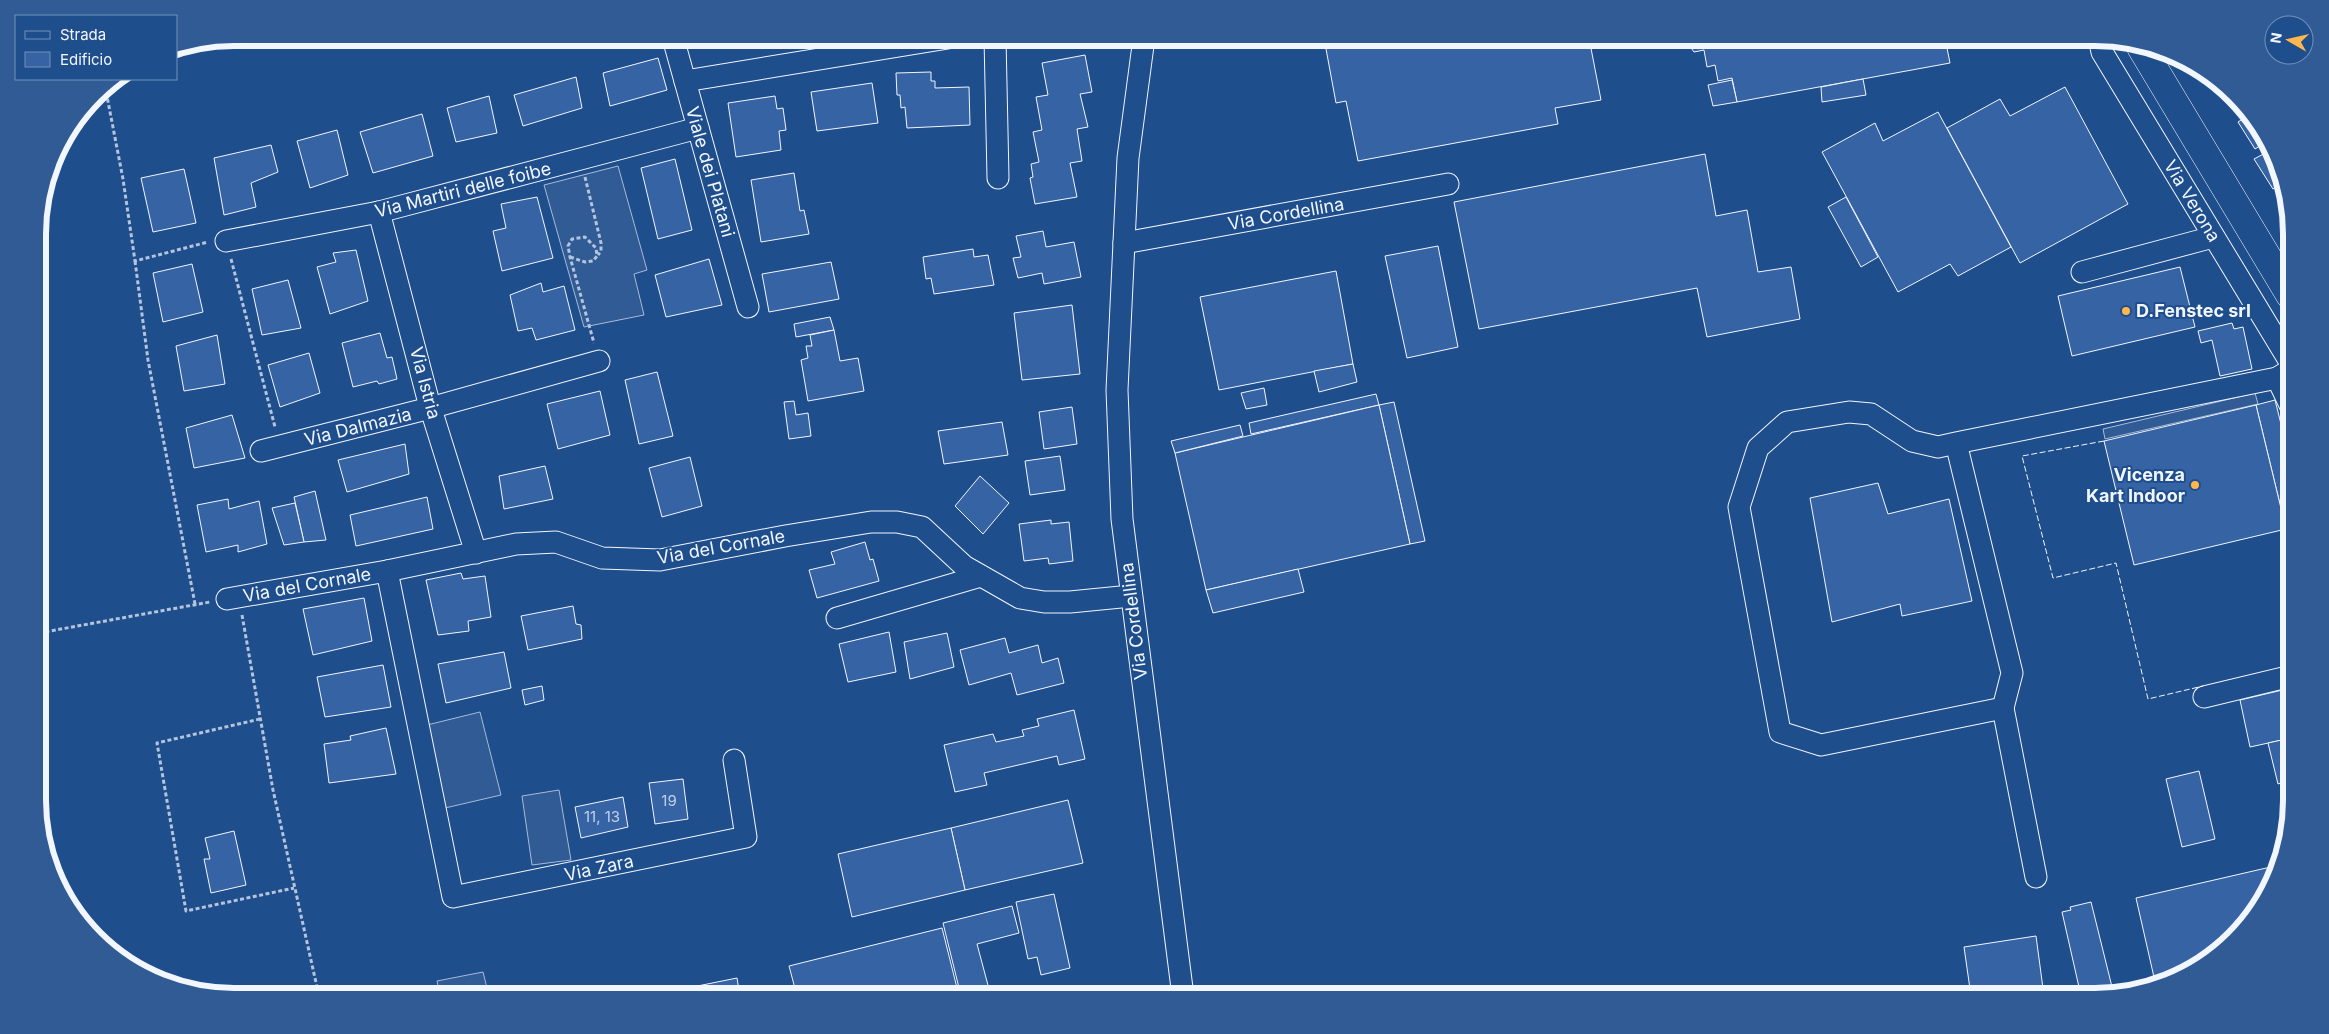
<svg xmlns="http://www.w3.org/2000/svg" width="2329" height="1034" viewBox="0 0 2329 1034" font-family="Inter,sans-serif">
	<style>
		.built { fill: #305b95; stroke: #a8bbd7 }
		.building { fill: #3563a3; stroke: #f2f6ff }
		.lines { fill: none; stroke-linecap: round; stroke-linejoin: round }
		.minor-casing { stroke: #f2f6ff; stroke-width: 23 }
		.major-casing { stroke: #f2f6ff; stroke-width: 29 }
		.path { stroke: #b3c4dc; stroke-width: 3; stroke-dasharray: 4 2.5; stroke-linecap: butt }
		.minor { stroke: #1f4e8c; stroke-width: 21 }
		.major { stroke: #1f4e8c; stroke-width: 28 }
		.fence { stroke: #f2f6ff; stroke-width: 1; stroke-dasharray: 6 2.5; stroke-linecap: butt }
		.poi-dot { fill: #ffb74d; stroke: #1f4e8c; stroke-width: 2 }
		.labels { text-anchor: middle; stroke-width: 4; stroke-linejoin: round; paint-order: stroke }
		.number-label { font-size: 15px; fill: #c3d1e8 }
		.street-label { font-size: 18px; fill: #f2f6ff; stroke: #1f4e8c }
		.poi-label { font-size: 18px; font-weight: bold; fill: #f2f6ff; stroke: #1f4e8c; text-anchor: start }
		.rim { fill: none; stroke: #f2f6ff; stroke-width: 6 }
	</style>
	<rect width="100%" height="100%" fill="#1f4e8c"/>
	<g class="built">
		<polygon points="618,166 647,270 634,274 644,315 584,327 544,185"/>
		<polygon points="2255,393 2258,404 2105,439 2103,429"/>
		<polygon points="480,712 501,795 445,808 427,725"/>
		<polygon points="559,790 571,860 532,865 522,796"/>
		<polygon points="483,972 489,996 440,996 437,981"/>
	</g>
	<g class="building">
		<polygon points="606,38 630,38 607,42"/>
		<polygon points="1324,38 1589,38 1601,100 1555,108 1558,124 1358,161 1346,101 1336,103"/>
		<polygon points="1684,38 1945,38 1950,63 1737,102 1732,78 1718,81 1715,65 1707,67 1704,50 1694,52"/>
		<polygon points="1085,55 1092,92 1080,94 1088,127 1077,129 1082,161 1070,163 1077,197 1035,204 1030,178 1033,177 1031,164 1039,162 1033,132 1042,130 1036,97 1048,95 1042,63"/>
		<polygon points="658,58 667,90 610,106 603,73"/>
		<polygon points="931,72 931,81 935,81 935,88 969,87 970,125 907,128 905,107 901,108 900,95 897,95 896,73"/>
		<polygon points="576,77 582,108 523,126 514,95"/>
		<polygon points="1863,79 1866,95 1822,102 1821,87"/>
		<polygon points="1732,80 1737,102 1713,106 1708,85"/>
		<polygon points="872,83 878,123 817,131 811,92"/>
		<polygon points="2065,87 2128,204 2020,263 1947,128 2000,99 2010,116"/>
		<polygon points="489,96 497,133 456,142 447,108"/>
		<polygon points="775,96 777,109 783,108 786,130 779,131 781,150 736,157 728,103"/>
		<polygon points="1938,112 2011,247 1958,276 1950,264 1898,292 1822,152 1875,123 1883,141"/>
		<polygon points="422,114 433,156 373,173 360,132"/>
		<polygon points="2250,114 2266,142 2255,149 2238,122"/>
		<polygon points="337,130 348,175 310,188 297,141"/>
		<polygon points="271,145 278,172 251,183 256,207 224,215 214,158"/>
		<polygon points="2271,150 2277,159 2283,183 2273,189 2254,159"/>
		<polygon points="1705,154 1716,216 1747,210 1758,272 1791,267 1800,319 1707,337 1697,288 1479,329 1454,202"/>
		<polygon points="675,159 692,230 658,239 641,168"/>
		<polygon points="184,169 196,223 153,232 141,178"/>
		<polygon points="794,173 800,211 804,210 809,234 761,242 751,180"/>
		<polygon points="537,197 553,258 502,271 493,231 506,228 501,204"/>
		<polygon points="1846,197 1878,257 1861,267 1828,207"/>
		<polygon points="1043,231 1046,247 1074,242 1081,277 1044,284 1042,273 1018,278 1013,258 1021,257 1016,236"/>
		<polygon points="1438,246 1458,347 1407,358 1385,256"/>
		<polygon points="973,249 974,257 988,255 994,285 934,294 931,278 926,279 923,257"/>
		<polygon points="356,250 368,301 330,314 317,267 336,262 333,253"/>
		<polygon points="709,259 722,305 666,317 655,275"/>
		<polygon points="831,262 839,299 769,312 762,274"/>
		<polygon points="192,264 203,312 163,322 153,273"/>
		<polygon points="2180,267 2195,327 2072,356 2058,296"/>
		<polygon points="1336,271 1353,364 1219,390 1200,297"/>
		<polygon points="288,280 301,328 262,335 252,289"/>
		<polygon points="541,283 543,292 564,286 575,330 536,340 532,328 518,331 510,295"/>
		<polygon points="1072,305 1080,374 1022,380 1014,313"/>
		<polygon points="830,317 834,330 796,337 794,324"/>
		<polygon points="2232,323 2234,329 2243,327 2252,369 2220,376 2212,340 2201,343 2198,331"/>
		<polygon points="834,330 840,361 858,358 864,391 808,401 801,360 808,358 806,346 812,346 810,335"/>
		<polygon points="380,333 387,358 392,357 397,379 379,384 377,381 353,387 342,343"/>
		<polygon points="217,335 225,384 184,391 176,346"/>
		<polygon points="309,353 320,393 280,407 268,365"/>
		<polygon points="1353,364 1357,382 1319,392 1314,371"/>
		<polygon points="657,372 673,436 639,444 625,380"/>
		<polygon points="1264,388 1267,405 1246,409 1241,393"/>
		<polygon points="600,391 610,435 558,449 547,404"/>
		<polygon points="1376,394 1379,405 1251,434 1249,423"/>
		<polygon points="2275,400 2291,464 2291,528 2286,529 2256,405"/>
		<polygon points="794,401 796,415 808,413 811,436 789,439 784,402"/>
		<polygon points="1394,402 1425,541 1410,544 1379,405"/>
		<polygon points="1379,405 1410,544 1206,590 1175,453"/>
		<polygon points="2256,405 2286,529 2134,565 2104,441"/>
		<polygon points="1072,407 1077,444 1044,449 1039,412"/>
		<polygon points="232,415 245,458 194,468 186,428"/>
		<polygon points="1002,422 1008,455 944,464 938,431"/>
		<polygon points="1240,425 1243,436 1175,453 1171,441"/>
		<polygon points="405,444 409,474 347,492 338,460"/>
		<polygon points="1060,456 1065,490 1030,495 1025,461"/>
		<polygon points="690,457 702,506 662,517 649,468"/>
		<polygon points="545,466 553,499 504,509 499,476"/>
		<polygon points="980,476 1009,503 983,534 955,506"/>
		<polygon points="1878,483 1888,514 1949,499 1972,601 1902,616 1900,604 1832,622 1810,498"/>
		<polygon points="315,491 326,540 304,542 294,497"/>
		<polygon points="427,497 433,529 356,546 350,515"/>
		<polygon points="228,499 229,509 259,501 267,544 238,552 238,545 206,552 197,505"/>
		<polygon points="295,503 304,542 284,545 272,508"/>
		<polygon points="1051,520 1051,524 1069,522 1073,561 1049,564 1048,558 1024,561 1019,524"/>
		<polygon points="865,542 870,560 873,559 879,581 817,598 809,570 835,564 831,552"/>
		<polygon points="1298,569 1304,592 1213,613 1206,590"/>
		<polygon points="461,573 463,579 485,576 491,617 468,621 469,631 438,635 426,580"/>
		<polygon points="364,598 372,641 313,655 303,609"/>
		<polygon points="573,606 576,624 581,625 582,639 528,650 521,616"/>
		<polygon points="889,632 896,672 848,682 839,644"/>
		<polygon points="947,633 954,667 910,679 904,642"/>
		<polygon points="1005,638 1009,653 1038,645 1042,663 1058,658 1064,683 1017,695 1011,673 969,685 960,650"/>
		<polygon points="504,652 511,688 446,703 438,664"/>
		<polygon points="383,665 391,707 325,717 317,677"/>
		<polygon points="542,686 544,700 525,705 522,690"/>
		<polygon points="2291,688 2291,738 2250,747 2240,700"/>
		<polygon points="1074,710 1085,759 1059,765 1057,756 984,773 987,785 955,792 944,745 993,734 996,742 1024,736 1022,730 1039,726 1037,719"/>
		<polygon points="386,728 396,774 329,783 324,744 351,740 350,736"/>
		<polygon points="2291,738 2291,780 2278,784 2268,743"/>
		<polygon points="2199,771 2215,839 2182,847 2166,779"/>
		<polygon points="683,779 688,819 655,824 649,783"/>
		<polygon points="623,797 628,827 581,838 575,807"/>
		<polygon points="1068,800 1083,863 965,890 951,828"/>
		<polygon points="951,828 965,890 852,917 838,854"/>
		<polygon points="234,831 246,885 211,893 204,859 210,859 205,838"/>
		<polygon points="2275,866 2278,869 2277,875 2251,920 2204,963 2156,986 2136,898"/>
		<polygon points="1054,894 1070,968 1041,975 1037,957 1028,959 1016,902"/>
		<polygon points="2091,902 2114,995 2081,996 2062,912 2071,910 2070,907"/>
		<polygon points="1012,906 1019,933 977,944 989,989 961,996 943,923"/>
		<polygon points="942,928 959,996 797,996 789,966"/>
		<polygon points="2036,936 2044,996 1971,996 1964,947"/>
		<polygon points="737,978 740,996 648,996"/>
	</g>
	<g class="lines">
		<g class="minor-casing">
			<g id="minor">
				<polyline points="673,38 748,307"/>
				<polyline points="995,38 998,178"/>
				<polyline points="1144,38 1128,158 1117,390 1122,519 1183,996"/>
				<polyline points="2099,38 2102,52 2290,362"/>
				<polyline points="685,81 948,38"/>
				<polyline points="379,212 429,403 476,553"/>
				<polyline points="226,241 379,212 698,128"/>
				<polyline points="1124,243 1448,184"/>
				<polyline points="2082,272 2213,237"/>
				<polyline points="2277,378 2290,405"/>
				<polyline points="1956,443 2012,673 2003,708 1821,745 1780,732 1739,507 1758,448 1787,422 1849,412 1871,414 1912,441 1938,447 1956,443 2277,378 2290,370"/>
				<polyline points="261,451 430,408 599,361"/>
				<polyline points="387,571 453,897 746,837 734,760"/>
				<polyline points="227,599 387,571 516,544 556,542 602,558 660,560 785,536 871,522 897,522 922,527 964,566 1020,598 1044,602 1070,602 1131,596"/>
				<polyline points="837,618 981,576"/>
				<polyline points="2204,697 2291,676"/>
				<polyline points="2003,708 2036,877"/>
			</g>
		</g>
		<g class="major-casing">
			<polyline id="major" points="2141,47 2290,295"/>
		</g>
		<g class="path">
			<polyline points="105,86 123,179 135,261 208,242"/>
			<polyline points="585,177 601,243 601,251 598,255"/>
			<polyline points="570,257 585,262 593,261 597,256 596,248 585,237 572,239 568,246 570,257 594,343"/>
			<polyline points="231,259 275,427"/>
			<polyline points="135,261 148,360 195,604"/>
			<polyline points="242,615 273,790 319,996"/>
			<polyline points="39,633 210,602"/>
			<polyline points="260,719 157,743 186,911 294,888"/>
		</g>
		<use href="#minor" class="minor"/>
		<use href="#major" class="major"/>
		<polyline class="fence" points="2104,441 2022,456 2053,578 2116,563 2148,699 2203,686"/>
	</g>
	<g class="poi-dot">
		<circle cx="2126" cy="311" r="5"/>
		<circle cx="2195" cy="485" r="5"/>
	</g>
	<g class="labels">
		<g class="number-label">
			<text x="669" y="806">19</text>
			<text x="602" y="822">11, 13</text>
		</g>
		<g class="street-label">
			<text transform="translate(710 172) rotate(74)" y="6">Viale dei Platani</text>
			<text transform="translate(463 190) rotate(-14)" y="6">Via Martiri delle foibe</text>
			<text transform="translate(2192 201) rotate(59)" y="6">Via Verona</text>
			<text transform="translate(1286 214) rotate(-10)" y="6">Via Cordellina</text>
			<text transform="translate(425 383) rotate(75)" y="6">Via Istria</text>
			<text transform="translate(358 427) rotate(-14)" y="6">Via Dalmazia</text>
			<text transform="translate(721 547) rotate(-10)" y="6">Via del Cornale</text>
			<text transform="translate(307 585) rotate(-10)" y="6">Via del Cornale</text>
			<text transform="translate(1134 621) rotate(-97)" y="6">Via Cordellina</text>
			<text transform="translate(599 868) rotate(-12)" y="6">Via Zara</text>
		</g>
		<g class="poi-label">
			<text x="2136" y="317">D.Fenstec srl</text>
			<text x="2185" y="481" text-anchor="end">Vicenza<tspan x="2185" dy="21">Kart Indoor</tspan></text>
		</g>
	</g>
	<path d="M0 0H2329V1034H0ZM234 46H2095A188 188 0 0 1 2283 234V800A188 188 0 0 1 2095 988H234A188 188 0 0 1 46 800V234A188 188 0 0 1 234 46Z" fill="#305b95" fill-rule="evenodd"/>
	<path class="rim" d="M234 46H2095A188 188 0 0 1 2283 234V800A188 188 0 0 1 2095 988H234A188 188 0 0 1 46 800V234A188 188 0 0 1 234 46Z"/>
	<rect x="15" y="15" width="162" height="65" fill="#1f4e8c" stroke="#7391ba"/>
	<rect x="25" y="31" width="25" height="8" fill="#1f4e8c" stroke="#7391ba"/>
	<text x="60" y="40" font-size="15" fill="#f2f6ff">Strada</text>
	<rect x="25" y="52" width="25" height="15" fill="#3563a3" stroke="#7391ba"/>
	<text x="60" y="65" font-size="15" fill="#f2f6ff">Edificio</text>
	<g transform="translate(2289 40) rotate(279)"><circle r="24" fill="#1f4e8c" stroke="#7391ba"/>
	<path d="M0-4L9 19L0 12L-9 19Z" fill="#ffb74d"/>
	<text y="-8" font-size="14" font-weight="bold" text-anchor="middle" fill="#f2f6ff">N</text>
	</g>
</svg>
